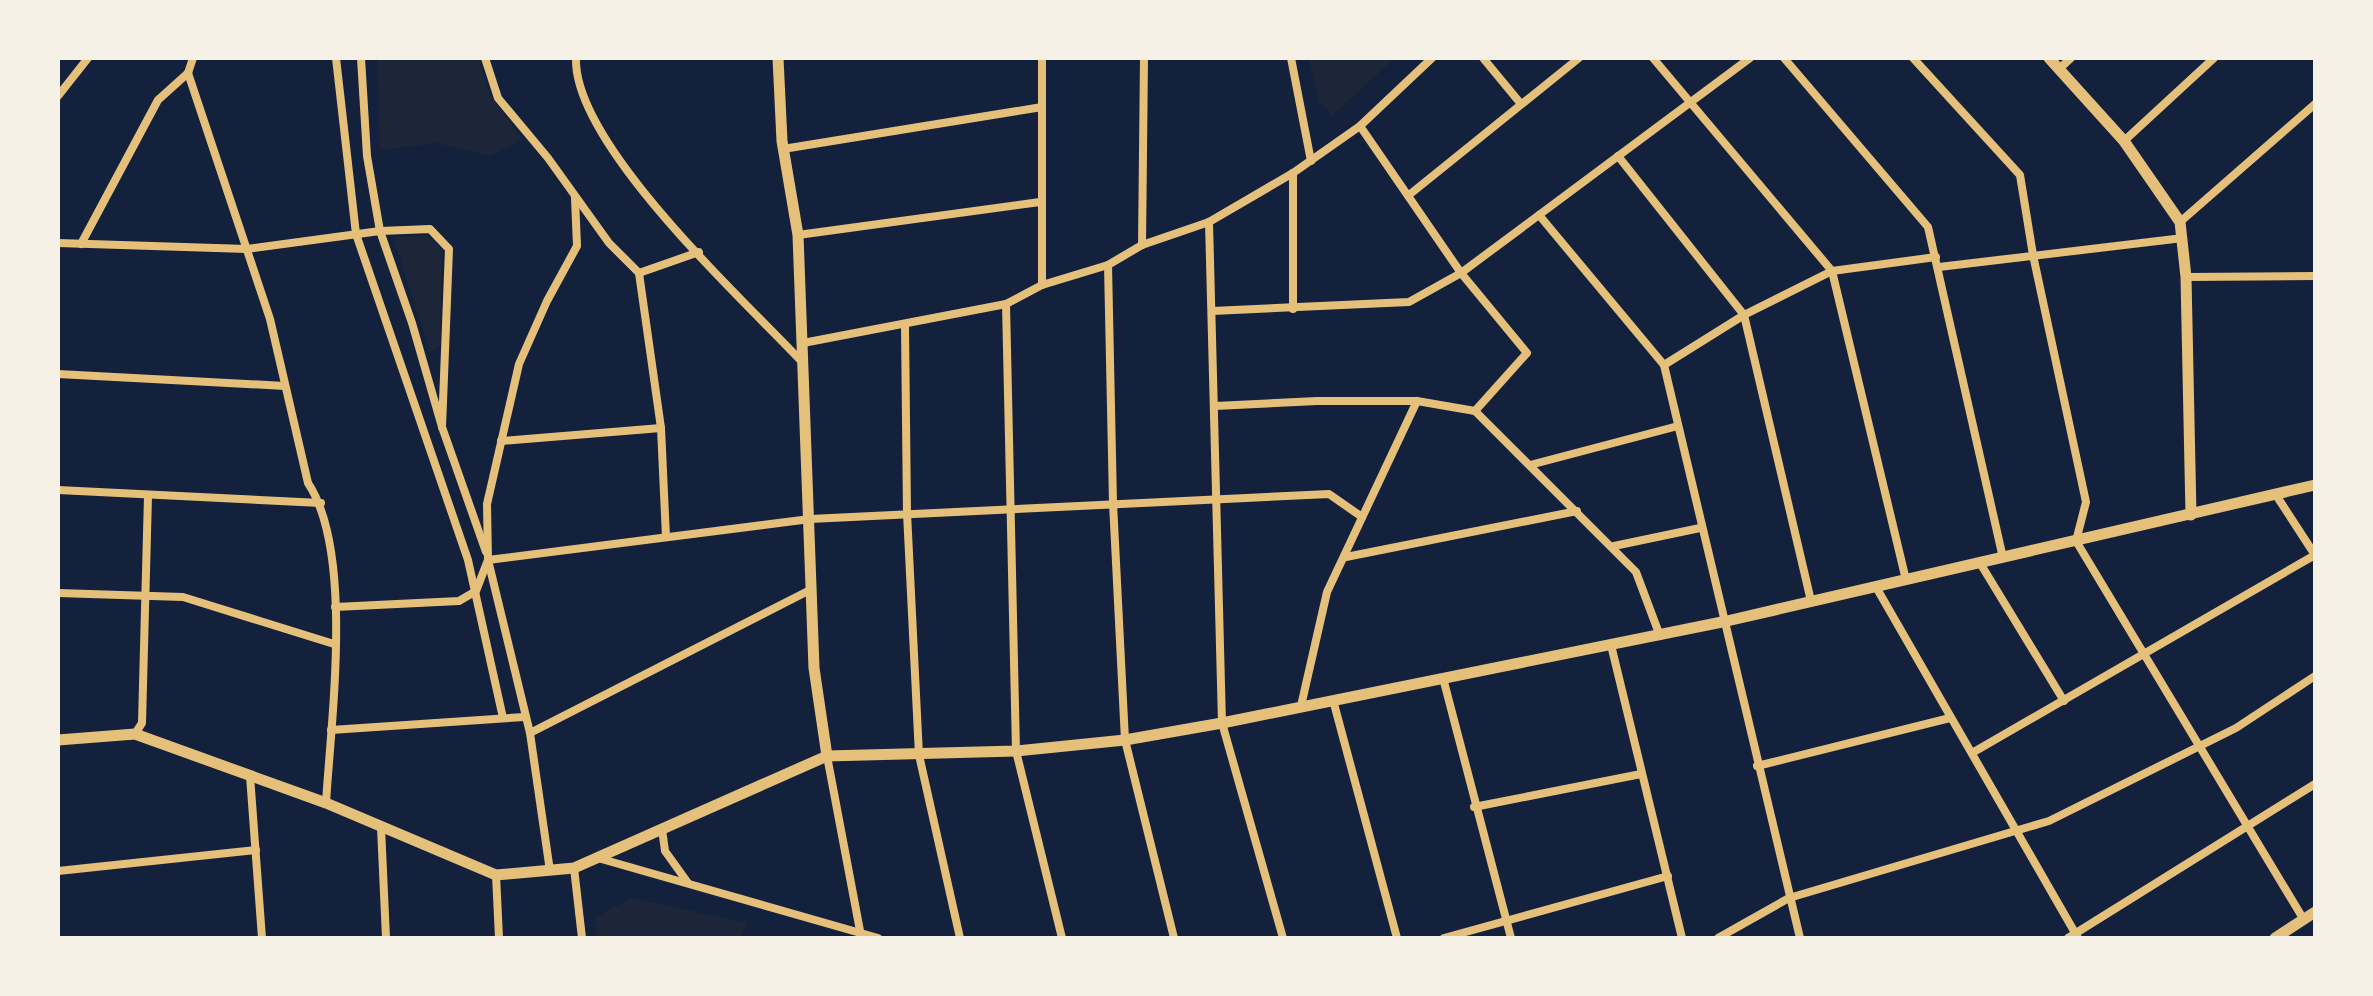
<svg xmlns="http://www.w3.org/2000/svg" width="2373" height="996" viewBox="0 0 2373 996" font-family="Lora,serif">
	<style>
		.green { fill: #1d2539 }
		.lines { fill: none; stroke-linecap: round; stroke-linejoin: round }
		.minor { stroke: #e5c07b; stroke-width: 8 }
		.tertiary { stroke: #e5c07b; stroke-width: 11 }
	</style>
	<rect width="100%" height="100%" fill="#14213d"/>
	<g class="green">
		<polygon points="377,58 478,58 490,94 523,140 490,156 436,143 380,150"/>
		<polygon points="1309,58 1395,58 1332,115 1319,102"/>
		<polygon points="427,235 442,250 440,347 430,351 393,237"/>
		<polygon points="632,898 747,923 741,938 597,938 595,917"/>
	</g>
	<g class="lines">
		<g class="minor">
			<polyline points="336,58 356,234 468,560 503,718"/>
			<polyline points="361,58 367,156 380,231 412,323 442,427 486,552"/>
			<polyline points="485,58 498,98 548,158 609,243 639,273 661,428 666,537"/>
			<path d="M576,58C573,144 744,300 803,363"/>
			<polyline points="1291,58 1311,161"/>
			<polyline points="1483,58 1521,104"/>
			<polyline points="1653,58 1832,271 1906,580"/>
			<polyline points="1784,58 1928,227 2003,558"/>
			<polyline points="1913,58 2020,175 2033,255 2086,502 2076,541 2304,920"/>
			<polyline points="2059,69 2071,58"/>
			<path d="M188,73L270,319L308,483C354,553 331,719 326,803"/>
			<polyline points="188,73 193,58"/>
			<polyline points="58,96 88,58"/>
			<polyline points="1360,126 1461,273 1527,353 1475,411"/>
			<polyline points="2124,141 2214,58"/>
			<polyline points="783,149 1042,107"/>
			<polyline points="1618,156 1744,315 1811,601"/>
			<polyline points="1293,173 1293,309"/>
			<polyline points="1409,195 1579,58"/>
			<polyline points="1539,215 1664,365 1800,938"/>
			<polyline points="1209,222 1222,723 1283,938"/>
			<polyline points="2180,222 2315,104"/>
			<polyline points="798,235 1040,202"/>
			<polyline points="58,243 247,249 380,231 430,229 449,249 442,427"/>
			<polyline points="81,244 158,100 188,73"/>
			<polyline points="1142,245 1144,58"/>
			<polyline points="1108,265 1113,503 1125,740 1174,938"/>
			<polyline points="1939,267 2183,238"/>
			<polyline points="639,273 699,252"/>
			<polyline points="2186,277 2315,276"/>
			<polyline points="1042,285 1042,58"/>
			<polyline points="1006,304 1016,751 1062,938"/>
			<polyline points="1212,311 1409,302 1461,273 1750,58"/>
			<polyline points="905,326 907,513 919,755 960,938"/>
			<polyline points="803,343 1006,304 1042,285 1108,265 1142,245 1209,222 1293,173 1360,126 1432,58"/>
			<polyline points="1664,365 1744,315 1832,271 1936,257"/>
			<polyline points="58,374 285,386"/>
			<polyline points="1215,406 1317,401 1417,401 1475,411 1636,572 1660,636"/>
			<polyline points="501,441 661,428"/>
			<polyline points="1530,465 1678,426"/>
			<polyline points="58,490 321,503"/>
			<polyline points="2276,495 2315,555"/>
			<polyline points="1614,546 1700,528"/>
			<polyline points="1346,557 1577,511"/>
			<polyline points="1980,563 2064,701"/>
			<polyline points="1876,587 2078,938"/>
			<polyline points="58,593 183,597 334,644"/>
			<polyline points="335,607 459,601 476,591 488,560 810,519 1329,494 1362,517"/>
			<polyline points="1611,645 1682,938"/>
			<polyline points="1443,678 1511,938"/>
			<polyline points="1333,700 1397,938"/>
			<polyline points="1301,706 1327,592 1417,401"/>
			<polyline points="331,730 524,717"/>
			<polyline points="530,733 812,589"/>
			<polyline points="135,734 142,723 148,496"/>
			<polyline points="1972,753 2315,555"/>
			<polyline points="827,756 861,936"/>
			<polyline points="1757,766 1950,718"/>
			<polyline points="250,776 262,938"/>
			<polyline points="1474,807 1641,774"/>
			<polyline points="381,827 386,938"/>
			<polyline points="662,829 665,851 688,883"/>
			<polyline points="598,858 878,938"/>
			<polyline points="574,868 582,938"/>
			<polyline points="58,871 256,850"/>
			<polyline points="550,871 530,733 488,560 487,504 519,364 547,301 577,246 575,198"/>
			<polyline points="496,875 499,938"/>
			<polyline points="1444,938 1668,876"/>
			<polyline points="1718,938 1789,898 2049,821 2236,728 2315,676"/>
			<polyline points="2068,938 2315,784"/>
		</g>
		<g class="tertiary">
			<polyline points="778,58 782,141 798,235 814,668 827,756"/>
			<polyline points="2049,58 2124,141 2180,222 2186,277 2191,515"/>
			<polyline points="58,740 135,734 326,803 496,875 574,868 827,756 1016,751 1125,740 1222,723 1727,621 2315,485"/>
			<polyline points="2275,938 2315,912"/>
		</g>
	</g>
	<rect width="2373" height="996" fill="none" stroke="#f6f1e7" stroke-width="120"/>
</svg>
